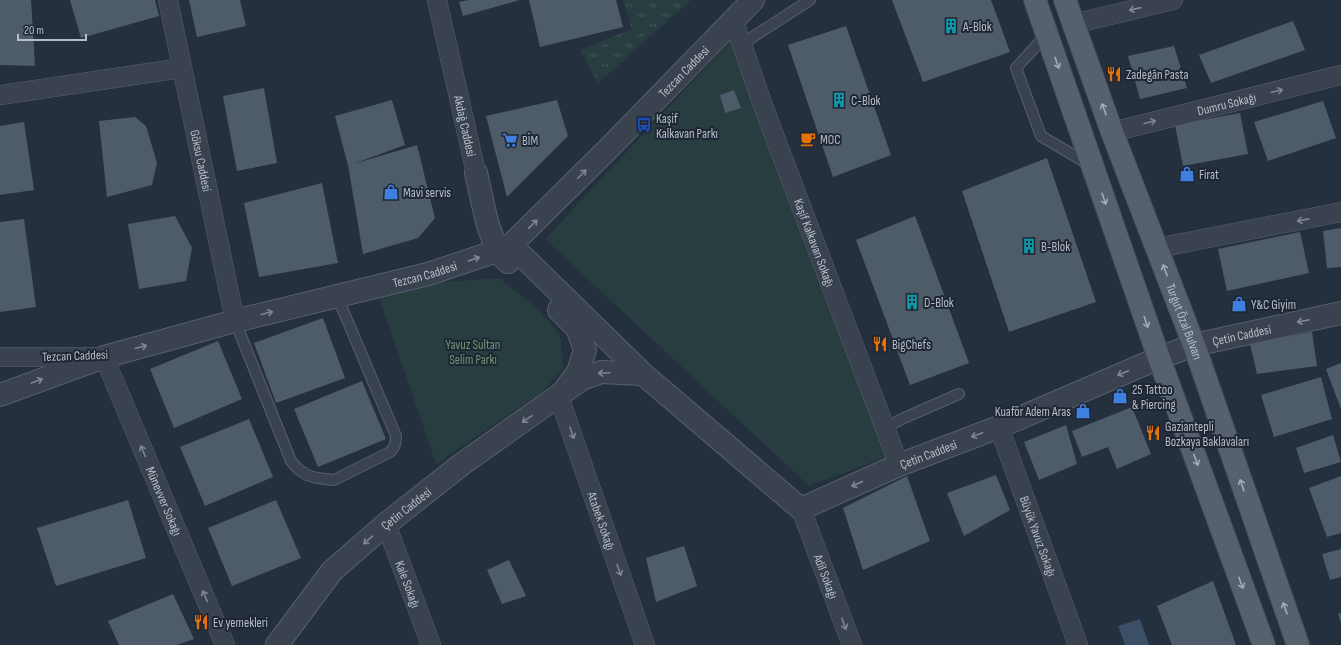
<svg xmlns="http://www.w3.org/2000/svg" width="1341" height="645" viewBox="0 0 1341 645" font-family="'Sofia Sans Condensed',sans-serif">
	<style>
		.grass { fill: url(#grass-tufts) }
		.park { fill: #273d3f }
		.water { fill: #3b4f66 }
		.building { fill: #4e5b69 }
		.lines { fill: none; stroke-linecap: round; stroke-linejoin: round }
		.service-casing { stroke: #57606c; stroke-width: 12 }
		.minor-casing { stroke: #57606c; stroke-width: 20 }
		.tertiary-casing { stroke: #57606c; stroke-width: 24 }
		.primary-casing { stroke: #424b57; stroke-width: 24 }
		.service { stroke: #39424e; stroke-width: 10 }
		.minor { stroke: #39424e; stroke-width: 19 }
		.tertiary { stroke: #39424e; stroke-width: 22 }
		.primary { stroke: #57616e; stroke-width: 22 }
		.oneway { stroke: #7d8692 }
		.oneway2 { stroke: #a2abb7 }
		.labels { text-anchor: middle; stroke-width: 4; stroke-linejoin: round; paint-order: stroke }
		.poi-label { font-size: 13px; fill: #b5bdc9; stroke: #1e2733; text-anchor: start }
		.street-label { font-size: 13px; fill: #b5bdc9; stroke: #1e2733 }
		.park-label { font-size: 13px; fill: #6d9975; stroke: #1e2733 }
	</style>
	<defs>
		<pattern id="grass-tufts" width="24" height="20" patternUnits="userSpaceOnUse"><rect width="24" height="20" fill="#273d3f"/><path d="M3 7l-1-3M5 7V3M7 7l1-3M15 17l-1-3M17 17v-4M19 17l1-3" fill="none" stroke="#445759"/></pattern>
	</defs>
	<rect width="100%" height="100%" fill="#25303e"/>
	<polygon class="grass" points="623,0 691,0 598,83 580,50 632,29"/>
	<g class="park">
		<polygon points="734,37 889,456 809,486 545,239"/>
		<polygon points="499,278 538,309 560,335 564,368 542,392 436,464 378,294 443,282"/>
	</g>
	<polygon class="water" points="1140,619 1149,645 1125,645 1118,626"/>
	<g class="building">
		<polygon points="0,0 31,0 35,66 0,65"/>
		<polygon points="70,0 155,0 159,16 81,38"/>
		<polygon points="189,0 240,0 246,26 197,37"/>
		<polygon points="469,0 520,0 463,16 459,2"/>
		<polygon points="529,0 616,0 623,27 540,47"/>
		<polygon points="892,0 991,0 1010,52 923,82"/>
		<polygon points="1293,21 1305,50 1211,83 1199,55"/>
		<polygon points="846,26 891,155 833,177 788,45"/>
		<polygon points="1174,46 1187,88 1140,99 1128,56"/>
		<polygon points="264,88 277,163 237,171 223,96"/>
		<polygon points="734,90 741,108 725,113 720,95"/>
		<polygon points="392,100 405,145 353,164 417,145 435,218 418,238 363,254 348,165 335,116"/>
		<polygon points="557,100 568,136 507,197 486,116"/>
		<polygon points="1323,101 1336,138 1268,161 1254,122"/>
		<polygon points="1240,113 1248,154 1183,166 1175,125"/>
		<polygon points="135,117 146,126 157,163 152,185 107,197 99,121"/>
		<polygon points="24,122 34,190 0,195 0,126"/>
		<polygon points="1047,158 1096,302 1009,332 962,191"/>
		<polygon points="322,183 338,263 259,277 244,203"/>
		<polygon points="175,216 192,248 186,281 139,289 128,224"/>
		<polygon points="915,216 969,363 910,385 856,240"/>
		<polygon points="24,219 36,307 0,312 0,222"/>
		<polygon points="1341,228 1341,267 1327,268 1323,231"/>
		<polygon points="1300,232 1309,273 1227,291 1218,249"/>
		<polygon points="323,318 345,378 276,403 254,343"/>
		<polygon points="1312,332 1317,366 1257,374 1250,344"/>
		<polygon points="218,341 242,399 174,428 150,369"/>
		<polygon points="1341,363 1341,409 1326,369"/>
		<polygon points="1321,377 1332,419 1274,437 1261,395"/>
		<polygon points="362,381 386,439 318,467 294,409"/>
		<polygon points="1132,407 1151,454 1117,469 1108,447 1082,457 1072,431"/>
		<polygon points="249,419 273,477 205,506 180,447"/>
		<polygon points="1066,425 1077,464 1039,480 1024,442"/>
		<polygon points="1333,435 1341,462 1304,473 1296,448"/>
		<polygon points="996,475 1010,510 964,536 947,493"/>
		<polygon points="907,476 930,541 863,570 843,508"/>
		<polygon points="1341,476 1341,533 1327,537 1309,488"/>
		<polygon points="128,500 146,558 56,586 37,528"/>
		<polygon points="276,500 301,558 232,586 208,528"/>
		<polygon points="684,546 697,586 656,602 646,558"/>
		<polygon points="1341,549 1341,577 1330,580 1322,554"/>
		<polygon points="509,560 526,596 502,604 487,570"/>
		<polygon points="1213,581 1236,645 1172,645 1157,606"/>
		<polygon points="173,594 194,639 177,645 119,645 108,621"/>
		<polygon points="1341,613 1341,623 1338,614"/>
	</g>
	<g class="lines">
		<g class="service-casing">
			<g id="service">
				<polyline points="1047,34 1016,68 1041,136 1090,165"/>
				<polyline points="742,44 810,0"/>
				<path d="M235,321L291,461L298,469L307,475L317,478L334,480L390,452C395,447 396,443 396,436L337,296"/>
				<polyline points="885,428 904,418 959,394"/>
			</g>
		</g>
		<g class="minor-casing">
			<g id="minor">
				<path id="s1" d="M168,0L235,321"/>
				<path id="s2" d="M437,0L476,173"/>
				<path id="s3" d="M733,19L765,111L899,465"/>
				<polyline points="1073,24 1173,0"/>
				<polyline points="0,95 182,68"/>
				<path id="s4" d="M1112,132L1341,75"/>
				<polyline points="1157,248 1341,212"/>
				<path id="s5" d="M0,357H104L225,645"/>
				<path id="s6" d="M559,397L645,645"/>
				<path id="s7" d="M999,427L1078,645"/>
				<path id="s8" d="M801,509L852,645"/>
				<path id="s9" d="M386,524L431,645"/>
			</g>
		</g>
		<g class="tertiary-casing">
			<g id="tertiary">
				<polyline points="476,173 487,222 497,251 508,262"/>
				<path id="s10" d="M511,245L643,374L801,509L899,465L999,427L1159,358L1194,345L1341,313"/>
				<polyline points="559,310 577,328 585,350 578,372 566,388"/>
				<path id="s11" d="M0,395L104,357L235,321L428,274L497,251L511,245L611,146L753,0"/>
				<path id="s12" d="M277,645L332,571L386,524L462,464L582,379L601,372L643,374"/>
			</g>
		</g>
		<g class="primary-casing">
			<g id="primary">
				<polyline points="1035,0 1159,358 1264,645"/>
				<path id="s13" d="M1065,0L1112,132L1194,345L1298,645"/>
			</g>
		</g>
		<use href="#service" class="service"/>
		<use href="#minor" class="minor"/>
		<use href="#tertiary" class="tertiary"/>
		<use href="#primary" class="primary"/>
	</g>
	<defs><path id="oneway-shaft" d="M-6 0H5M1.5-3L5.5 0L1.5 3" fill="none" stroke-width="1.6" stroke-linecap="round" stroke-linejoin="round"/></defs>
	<g class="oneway">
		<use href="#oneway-shaft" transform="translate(1135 9) rotate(167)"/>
		<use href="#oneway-shaft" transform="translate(1277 91) rotate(-14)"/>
		<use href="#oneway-shaft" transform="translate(1150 122) rotate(-14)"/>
		<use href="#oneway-shaft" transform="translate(582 174) rotate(-45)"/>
		<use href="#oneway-shaft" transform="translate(1303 220) rotate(169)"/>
		<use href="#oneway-shaft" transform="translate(533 224) rotate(-44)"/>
		<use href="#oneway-shaft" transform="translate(474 259) rotate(-19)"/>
		<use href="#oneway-shaft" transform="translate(267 313) rotate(-14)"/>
		<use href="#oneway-shaft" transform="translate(1303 321) rotate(169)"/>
		<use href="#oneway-shaft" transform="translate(141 347) rotate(-15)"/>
		<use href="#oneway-shaft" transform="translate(604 373) rotate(177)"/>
		<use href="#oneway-shaft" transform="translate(1123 373) rotate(157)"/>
		<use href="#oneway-shaft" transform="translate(37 381) rotate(-20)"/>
		<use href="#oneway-shaft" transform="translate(527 419) rotate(145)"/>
		<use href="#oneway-shaft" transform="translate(572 433) rotate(71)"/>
		<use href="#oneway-shaft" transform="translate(977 435) rotate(159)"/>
		<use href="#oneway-shaft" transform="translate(143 451) rotate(-113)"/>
		<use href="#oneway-shaft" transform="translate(857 484) rotate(156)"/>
		<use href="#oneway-shaft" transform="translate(368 540) rotate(139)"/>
		<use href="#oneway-shaft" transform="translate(619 570) rotate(71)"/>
		<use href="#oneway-shaft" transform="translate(205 596) rotate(-113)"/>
		<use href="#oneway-shaft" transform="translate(844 624) rotate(70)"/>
	</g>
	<g class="oneway2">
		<use href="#oneway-shaft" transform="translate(1057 63) rotate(71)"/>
		<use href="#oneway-shaft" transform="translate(1104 109) rotate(-110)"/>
		<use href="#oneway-shaft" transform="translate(1104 199) rotate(71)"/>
		<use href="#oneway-shaft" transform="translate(1165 270) rotate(-111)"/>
		<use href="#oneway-shaft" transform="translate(1146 322) rotate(71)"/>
		<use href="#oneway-shaft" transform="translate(1196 460) rotate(70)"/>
		<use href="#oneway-shaft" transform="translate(1242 485) rotate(-109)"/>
		<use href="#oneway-shaft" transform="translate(1241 583) rotate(70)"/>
		<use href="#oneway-shaft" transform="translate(1285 608) rotate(-110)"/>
	</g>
	<defs>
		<g id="building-bare" transform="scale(1.2)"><path d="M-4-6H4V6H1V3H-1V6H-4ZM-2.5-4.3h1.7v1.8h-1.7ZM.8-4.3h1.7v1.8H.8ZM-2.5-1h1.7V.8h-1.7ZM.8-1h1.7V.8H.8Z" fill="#0f9aa8" stroke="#1e2733" stroke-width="2.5" paint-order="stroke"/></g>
		<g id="restaurant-bare" transform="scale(1.2)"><path d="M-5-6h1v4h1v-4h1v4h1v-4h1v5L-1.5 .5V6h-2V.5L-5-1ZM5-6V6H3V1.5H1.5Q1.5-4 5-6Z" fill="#e8710a" stroke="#1e2733" stroke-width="2.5" paint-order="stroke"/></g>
		<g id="bus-bare" transform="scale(1.2)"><path d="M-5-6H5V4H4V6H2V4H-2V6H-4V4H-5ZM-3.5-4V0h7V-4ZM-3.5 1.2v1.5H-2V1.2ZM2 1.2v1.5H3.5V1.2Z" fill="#1a4fb4" stroke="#1e2733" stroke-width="2.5" paint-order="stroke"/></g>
		<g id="cafe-bare" transform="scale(1.2)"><path d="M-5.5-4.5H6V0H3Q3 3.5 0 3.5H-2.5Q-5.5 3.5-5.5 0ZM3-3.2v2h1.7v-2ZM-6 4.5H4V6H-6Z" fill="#e8710a" stroke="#1e2733" stroke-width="2.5" paint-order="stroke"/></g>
		<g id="supermarket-bare" transform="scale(1.2)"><path d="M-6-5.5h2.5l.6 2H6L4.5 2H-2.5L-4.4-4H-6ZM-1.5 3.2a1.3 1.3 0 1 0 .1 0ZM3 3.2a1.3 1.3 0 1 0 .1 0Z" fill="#3f7fe0" stroke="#1e2733" stroke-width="2.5" paint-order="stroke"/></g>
		<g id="shop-bare" transform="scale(1.2)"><path d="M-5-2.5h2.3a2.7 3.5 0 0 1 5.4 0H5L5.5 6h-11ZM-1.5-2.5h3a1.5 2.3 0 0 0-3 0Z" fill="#3f7fe0" stroke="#1e2733" stroke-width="2.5" paint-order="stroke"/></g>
	</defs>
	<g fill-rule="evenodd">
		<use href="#building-bare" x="951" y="26"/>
		<use href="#restaurant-bare" x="1114" y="74"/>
		<use href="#building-bare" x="839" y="100"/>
		<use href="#bus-bare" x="644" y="125"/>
		<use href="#cafe-bare" x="808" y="139"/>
		<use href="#supermarket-bare" x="510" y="140"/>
		<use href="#shop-bare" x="1187" y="174"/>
		<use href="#shop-bare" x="391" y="192"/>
		<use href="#building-bare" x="1029" y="246"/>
		<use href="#building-bare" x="912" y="302"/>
		<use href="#shop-bare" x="1239" y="304"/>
		<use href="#restaurant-bare" x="880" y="344"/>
		<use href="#shop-bare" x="1120" y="396"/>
		<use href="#shop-bare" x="1083" y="411"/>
		<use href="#restaurant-bare" x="1153" y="433"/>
		<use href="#restaurant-bare" x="201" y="622"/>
	</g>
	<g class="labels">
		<g class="poi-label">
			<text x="963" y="31">A-Blok</text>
			<text x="1126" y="79">Zadegân Pasta</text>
			<text x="851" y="105">C-Blok</text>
			<text x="656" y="123">Kaşif<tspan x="656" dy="15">Kalkavan Parkı</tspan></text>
			<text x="820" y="144">MOC</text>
			<text x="522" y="145">BİM</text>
			<text x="1199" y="179">Firat</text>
			<text x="403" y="197">Mavi servis</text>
			<text x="1041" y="251">B-Blok</text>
			<text x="924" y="307">D-Blok</text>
			<text x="1251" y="309">Y&amp;C Giyim</text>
			<text x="892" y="349">BigChefs</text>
			<text x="1132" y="394">25 Tattoo<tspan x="1132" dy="15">&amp; Piercing</tspan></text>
			<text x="1071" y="416" text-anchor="end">Kuaför Adem Aras</text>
			<text x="1165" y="431">Gaziantepli<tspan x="1165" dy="15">Bozkaya Baklavaları</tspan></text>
			<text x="213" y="627">Ev yemekleri</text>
		</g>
		<g class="street-label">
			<text dy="5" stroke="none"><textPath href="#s11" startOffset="778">Tezcan Caddesi</textPath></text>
			<text dy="5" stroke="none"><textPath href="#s4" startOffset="118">Dumru Sokağı</textPath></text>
			<text dy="5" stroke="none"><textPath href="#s2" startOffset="129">Akdağ Caddesi</textPath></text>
			<text dy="5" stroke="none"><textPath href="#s1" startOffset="164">Göksu Caddesi</textPath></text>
			<text dy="5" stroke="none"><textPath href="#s3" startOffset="238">Kaşif Kalkavan Sokağı</textPath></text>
			<text dy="5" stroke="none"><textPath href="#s11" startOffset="442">Tezcan Caddesi</textPath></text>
			<text dy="5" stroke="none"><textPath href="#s13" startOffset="343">Turgut Özal Bulvarı</textPath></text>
			<text dy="5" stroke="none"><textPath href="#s10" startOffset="867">Çetin Caddesi</textPath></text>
			<text transform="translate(75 355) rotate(-2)" y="5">Tezcan Caddesi</text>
			<text dy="5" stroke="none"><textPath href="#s10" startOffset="531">Çetin Caddesi</textPath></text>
			<text dy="5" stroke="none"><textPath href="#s5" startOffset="260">Münevver Sokağı</textPath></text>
			<text dy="5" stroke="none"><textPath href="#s12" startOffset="189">Çetin Caddesi</textPath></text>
			<text dy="5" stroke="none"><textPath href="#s6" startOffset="131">Atabek Sokağı</textPath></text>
			<text dy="5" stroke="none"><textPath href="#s7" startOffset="116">Büyük Yavuz Sokağı</textPath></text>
			<text dy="5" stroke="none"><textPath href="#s8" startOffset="72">Adil Sokağı</textPath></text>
			<text dy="5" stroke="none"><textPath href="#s9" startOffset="64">Kale Sokağı</textPath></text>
		</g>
		<g class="park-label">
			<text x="473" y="349">Yavuz Sultan<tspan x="473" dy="15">Selim Parkı</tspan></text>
		</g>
	</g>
	<path d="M18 34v6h68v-6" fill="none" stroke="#b5bdc9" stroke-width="2"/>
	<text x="24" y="34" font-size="12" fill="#b5bdc9" stroke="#1e2733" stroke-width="3" paint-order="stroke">20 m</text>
</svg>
